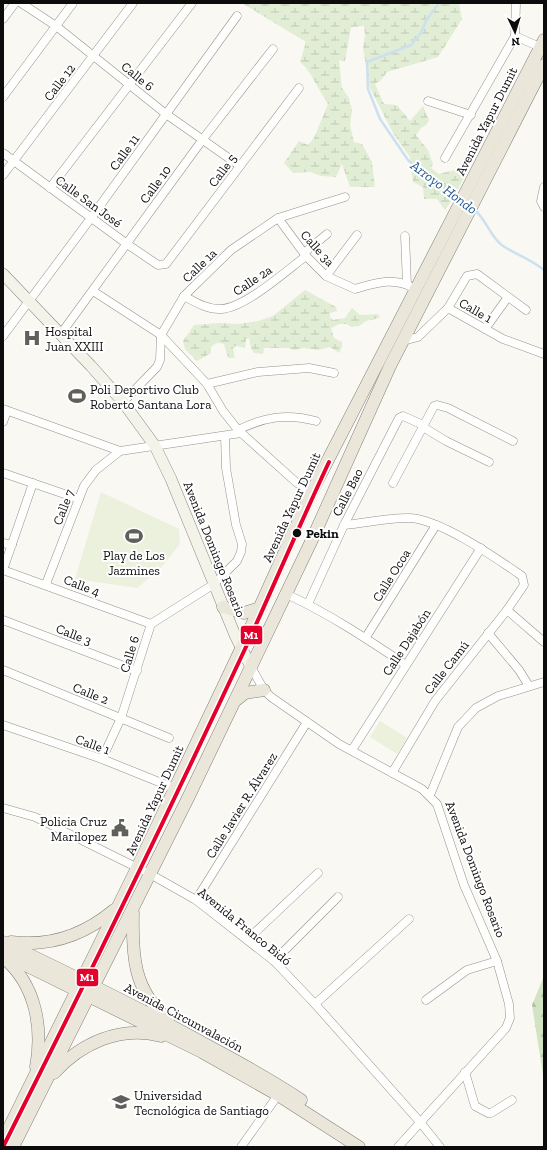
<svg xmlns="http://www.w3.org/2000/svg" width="547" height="1150" viewBox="0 0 547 1150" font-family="'Zilla Slab',serif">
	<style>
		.forest { fill: url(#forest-firs) }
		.wetland { fill: url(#wetland-marsh) }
		.pitch { fill: #ebf1dd }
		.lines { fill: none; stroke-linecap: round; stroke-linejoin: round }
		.stream { stroke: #cce1f0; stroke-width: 2.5 }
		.street-casing { stroke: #939290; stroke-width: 9 }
		.secondary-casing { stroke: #8a8986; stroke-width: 12 }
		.primary-casing { stroke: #80807d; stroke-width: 13 }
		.street { stroke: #fefefd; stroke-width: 8 }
		.secondary { stroke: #f3f3ea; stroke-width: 11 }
		.primary { stroke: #eae7da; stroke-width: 12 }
		.metro-1-casing { stroke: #fff; stroke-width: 7 }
		.metro-1 { stroke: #e4002b; stroke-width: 4 }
		.stop-dot { fill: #0c0c0c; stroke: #fff; stroke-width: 1.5 }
		.labels { text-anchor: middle; stroke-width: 4; stroke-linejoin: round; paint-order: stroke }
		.street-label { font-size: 13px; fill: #0c0c0c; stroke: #fff }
		.poi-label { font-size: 13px; fill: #0c0c0c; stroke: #fff; text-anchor: start }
		.stop-label { font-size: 13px; font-weight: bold; fill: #0c0c0c; stroke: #fff; text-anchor: start }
		.water-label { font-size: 14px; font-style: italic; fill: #235991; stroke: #fff }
		.line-badge { stroke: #fff; stroke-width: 1.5 }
		.badge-label { font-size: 11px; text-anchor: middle; font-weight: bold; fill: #fff }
	</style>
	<defs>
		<pattern id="forest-firs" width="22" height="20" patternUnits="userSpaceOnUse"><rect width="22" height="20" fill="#d2e4c3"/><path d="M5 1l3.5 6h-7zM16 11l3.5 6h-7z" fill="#b3c2a6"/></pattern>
		<pattern id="wetland-marsh" width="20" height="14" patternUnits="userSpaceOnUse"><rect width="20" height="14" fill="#e1edd4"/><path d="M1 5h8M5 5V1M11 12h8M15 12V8" fill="none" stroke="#c0cab5"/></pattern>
	</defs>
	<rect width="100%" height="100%" fill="#faf8f2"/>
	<polygon class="forest" points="544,976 544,1081 532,1005"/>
	<g class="wetland">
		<path d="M242,3H459L462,19L438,57L387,72L381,80L375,84L384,104L397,105L410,121L423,106L429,120L426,125L421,128L416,135L428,150L433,164L431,168L439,174L470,166L453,199L445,210L437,199H424L423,187L413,182L410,157L393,133L370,88L363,48L365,34L364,26L351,27L345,61L339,60L342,88L349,98L352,111L350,125L354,142L362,144L372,162L375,187H350L342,164L336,177L321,176L310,172L293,173L284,163L299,141L308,145L314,138L328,104C319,91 311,71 300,62L306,42Z"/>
		<path d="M305,290L336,307L337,311L330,313V317L333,320L345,318L352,308L360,315L378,314L380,318L366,321L359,326L351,327L347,324H339L331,328L334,338L342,342V347L339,353L330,347L318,350L304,348L294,350L287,348H264L263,354L254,353L251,348L249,338L246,339L245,348L236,346L233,348L235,358H228L224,344C218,342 215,343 211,347V353L197,361L185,349L183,341L194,325L220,323L239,324L258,321L273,316Z"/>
	</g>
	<g class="pitch">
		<polygon points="101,492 179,529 180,544 159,570 137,588 75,579"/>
		<polygon points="380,721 407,738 397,754 370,737"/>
	</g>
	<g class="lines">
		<g class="stream">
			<polyline points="439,3 427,19 421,33 411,45 367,62 368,89 380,119 408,160 426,177 460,197"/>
			<path d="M474,209C486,219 491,238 503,246C517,255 532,260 544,270"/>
		</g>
		<g class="street-casing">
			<g id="street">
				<polyline points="21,3 56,26 166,114 240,166"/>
				<polyline points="3,19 15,3"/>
				<polyline points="515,36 516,3"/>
				<polyline points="3,97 73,3"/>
				<polyline points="428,101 471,115"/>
				<polyline points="3,153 127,244 158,265 166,264 299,88"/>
				<polyline points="445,158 515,36 540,47"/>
				<polyline points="3,175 133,3"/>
				<polyline points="544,187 541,201 544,207"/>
				<polyline points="50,188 192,3"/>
				<path d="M278,218L306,256L326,276L355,289C375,283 396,276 415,289"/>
				<polyline points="405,236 407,284"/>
				<polyline points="304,253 327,234"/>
				<polyline points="326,276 357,235"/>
				<polyline points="93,291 161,335 207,384 223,411 238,430 297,483 312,491"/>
				<path d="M184,296C195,302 208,310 221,309C245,308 286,271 306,256"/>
				<polyline points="448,308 467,276 477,274 526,310"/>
				<polyline points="485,329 508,297"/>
				<polyline points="60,335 203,139 273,49"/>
				<polyline points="3,336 91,218 237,16"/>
				<polyline points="403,341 418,337 448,308 503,339 544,354"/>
				<polyline points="207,384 258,372 309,368 334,373"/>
				<polyline points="123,402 157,367 160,360 161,335 184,296 231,250 278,218 345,197"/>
				<polyline points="3,409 120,451 241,433"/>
				<polyline points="3,422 7,411"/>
				<polyline points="423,427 446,441 489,462"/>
				<path d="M238,430C264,417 287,413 316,421"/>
				<polyline points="3,473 79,499"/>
				<polyline points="393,483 434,406 437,405 448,408 513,441"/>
				<path d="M344,525C365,523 387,518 408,518C439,518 496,558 522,576L524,585L507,610L435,701L392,773"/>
				<polyline points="3,543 12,545"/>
				<polyline points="3,570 151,624"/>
				<polyline points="3,570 33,483"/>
				<polyline points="46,584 84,486 96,470 120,451"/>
				<path d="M286,594C328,613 367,639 406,665"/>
				<polyline points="308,604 344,525 399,418 403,416 423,425"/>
				<polyline points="507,610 544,642"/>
				<polyline points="3,620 137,671"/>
				<polyline points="488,633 519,670 529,686"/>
				<polyline points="366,637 436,525"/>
				<polyline points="251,667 264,690 271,697 339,744 422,789 437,804 464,885 497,961 509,1004 510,1018 506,1028 398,1147"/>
				<polyline points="3,670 169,738"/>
				<polyline points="3,725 102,759 174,788"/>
				<polyline points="352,750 481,548"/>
				<polyline points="102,759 121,718 151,624 214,584 237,561 241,552 242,544 236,525 226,468 225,436"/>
				<polyline points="430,795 458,727 476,708 498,696 544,682"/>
				<polyline points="3,808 35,817 150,874 196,900 274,961 315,1004 420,1122 440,1147"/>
				<polyline points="196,900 307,722"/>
				<polyline points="247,940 318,873"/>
				<polyline points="274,961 338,897"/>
				<polyline points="426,1000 467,970 497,961"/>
				<polyline points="315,1004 409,919"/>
				<polyline points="465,1072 475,1106 488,1113 491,1113 512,1100"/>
				<polyline points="241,1147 278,1095"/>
			</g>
		</g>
		<g class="secondary-casing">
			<polyline id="secondary" points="3,274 91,366 123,402 155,446 171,479 235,635 251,667"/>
		</g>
		<g class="primary-casing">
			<g id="primary">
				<polyline points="223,607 244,613 260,608"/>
				<polyline points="236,700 245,693 264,690"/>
				<path d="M133,913C132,954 133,991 168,1019"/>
				<path d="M3,942C74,976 144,1010 212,1048C242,1064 273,1081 301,1100"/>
				<path d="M11,942C50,947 83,936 114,910"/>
				<polyline points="3,954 202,1052 278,1095 359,1147"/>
				<path d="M4,958C36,985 43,1028 36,1067"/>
				<path d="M54,1073C81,1043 121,1025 161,1036"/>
				<polyline points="3,1140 137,868 241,649 312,491 544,40"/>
				<polyline points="13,1147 188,798 310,544 390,366 544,65"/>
			</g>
		</g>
		<use href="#street" class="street"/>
		<use href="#secondary" class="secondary"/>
		<use href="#primary" class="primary"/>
		<g class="metro-1-casing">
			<path id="metro-1" d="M3,1147C86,982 167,816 245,649C273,587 300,524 329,462"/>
		</g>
		<use href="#metro-1" class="metro-1"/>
	</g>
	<defs>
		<g id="hospital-bare" transform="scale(1.38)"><path d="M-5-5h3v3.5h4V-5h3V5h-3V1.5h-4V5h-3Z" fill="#5f5f5c" stroke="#fff" stroke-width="2.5" paint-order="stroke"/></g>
		<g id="stadium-bare" transform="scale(1.38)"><path d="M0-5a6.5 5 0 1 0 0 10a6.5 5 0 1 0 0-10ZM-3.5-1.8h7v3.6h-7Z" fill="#5f5f5c" stroke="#fff" stroke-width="2.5" paint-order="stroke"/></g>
		<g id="civic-bare" transform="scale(1.38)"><path d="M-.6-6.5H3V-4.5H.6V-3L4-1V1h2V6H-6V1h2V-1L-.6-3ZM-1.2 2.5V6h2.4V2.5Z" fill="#5f5f5c" stroke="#fff" stroke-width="2.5" paint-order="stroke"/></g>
		<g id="university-bare" transform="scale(1.38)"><path d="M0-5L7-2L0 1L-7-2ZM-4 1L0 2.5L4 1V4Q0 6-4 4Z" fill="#5f5f5c" stroke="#fff" stroke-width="2.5" paint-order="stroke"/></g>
	</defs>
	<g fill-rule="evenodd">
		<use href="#hospital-bare" x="32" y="338"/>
		<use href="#stadium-bare" x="77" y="396"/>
		<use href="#stadium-bare" x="134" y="536"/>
		<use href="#civic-bare" x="120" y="828"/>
		<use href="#university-bare" x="121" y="1102"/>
	</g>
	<circle class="stop-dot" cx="297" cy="533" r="5"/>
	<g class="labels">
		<g class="street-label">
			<text transform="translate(138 76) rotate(39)" y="5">Calle 6</text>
			<text transform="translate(59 82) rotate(-53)" y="5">Calle 12</text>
			<text transform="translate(486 121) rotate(-63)" y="5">Avenida Yapur Dumit</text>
			<text transform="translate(124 152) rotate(-54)" y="5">Calle 11</text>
			<text transform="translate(222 170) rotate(-53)" y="5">Calle 5</text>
			<text transform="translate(155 184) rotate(-54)" y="5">Calle 10</text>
			<text transform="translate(89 201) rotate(36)" y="5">Calle San José</text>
			<text transform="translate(318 248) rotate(48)" y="5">Calle 3a</text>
			<text transform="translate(199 265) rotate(-44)" y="5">Calle 1a</text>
			<text transform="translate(252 280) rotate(-34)" y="5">Calle 2a</text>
			<text transform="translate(476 310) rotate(30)" y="5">Calle 1</text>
			<text transform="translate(347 492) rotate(-63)" y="5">Calle Bao</text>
			<text transform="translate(63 507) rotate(-69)" y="5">Calle 7</text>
			<text transform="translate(291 507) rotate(-65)" y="5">Avenida Yapur Dumit</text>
			<text transform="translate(215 549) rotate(68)" y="5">Avenida Domingo Rosario</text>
			<text transform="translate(391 575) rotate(-58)" y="5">Calle Ocoa</text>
			<text transform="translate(82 585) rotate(21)" y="5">Calle 4</text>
			<text transform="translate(74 634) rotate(21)" y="5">Calle 3</text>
			<text transform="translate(406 642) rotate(-57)" y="5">Calle Dajabón</text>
			<text transform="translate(129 654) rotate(-73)" y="5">Calle 6</text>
			<text transform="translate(446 667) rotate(-52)" y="5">Calle Camú</text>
			<text transform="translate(91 693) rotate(22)" y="5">Calle 2</text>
			<text transform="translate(93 744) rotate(20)" y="5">Calle 1</text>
			<text transform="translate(154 800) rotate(-65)" y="5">Avenida Yapur Dumit</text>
			<text transform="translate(241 805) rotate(-58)" y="5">Calle Javier R. Álvarez</text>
			<text transform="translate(476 869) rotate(69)" y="5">Avenida Domingo Rosario</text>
			<text transform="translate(245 926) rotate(39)" y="5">Avenida Franco Bidó</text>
			<text transform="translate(184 1017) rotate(28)" y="5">Avenida Circunvalación</text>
		</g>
		<g class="poi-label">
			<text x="45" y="336">Hospital<tspan x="45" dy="15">Juan XXIII</tspan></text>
			<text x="90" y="394">Poli Deportivo Club<tspan x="90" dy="15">Roberto Santana Lora</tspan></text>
			<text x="134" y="560" text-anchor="middle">Play de Los<tspan x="134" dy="15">Jazmines</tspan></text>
			<text x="107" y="826" text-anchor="end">Policia Cruz<tspan x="107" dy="15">Marilopez</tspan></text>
			<text x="134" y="1100">Universidad<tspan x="134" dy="15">Tecnológica de Santiago</tspan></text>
		</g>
		<g class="stop-label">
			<text x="306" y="538">Pekin</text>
		</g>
		<g class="water-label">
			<text transform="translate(444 187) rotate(37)" y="5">Arroyo Hondo</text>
		</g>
	</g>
	<g class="line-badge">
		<rect x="240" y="625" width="23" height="20" rx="4" fill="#e4002b"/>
		<rect x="76" y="968" width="23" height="19" rx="4" fill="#e4002b"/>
	</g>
	<g class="badge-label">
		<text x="251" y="639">M1</text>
		<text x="87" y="981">M1</text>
	</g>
	<rect width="547" height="1150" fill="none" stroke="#0c0c0c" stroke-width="8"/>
	<g transform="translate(515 32) rotate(176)" stroke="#ffffff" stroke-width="3" paint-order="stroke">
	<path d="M0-3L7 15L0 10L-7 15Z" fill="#0c0c0c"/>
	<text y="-6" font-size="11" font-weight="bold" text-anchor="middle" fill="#0c0c0c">N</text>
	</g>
</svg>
